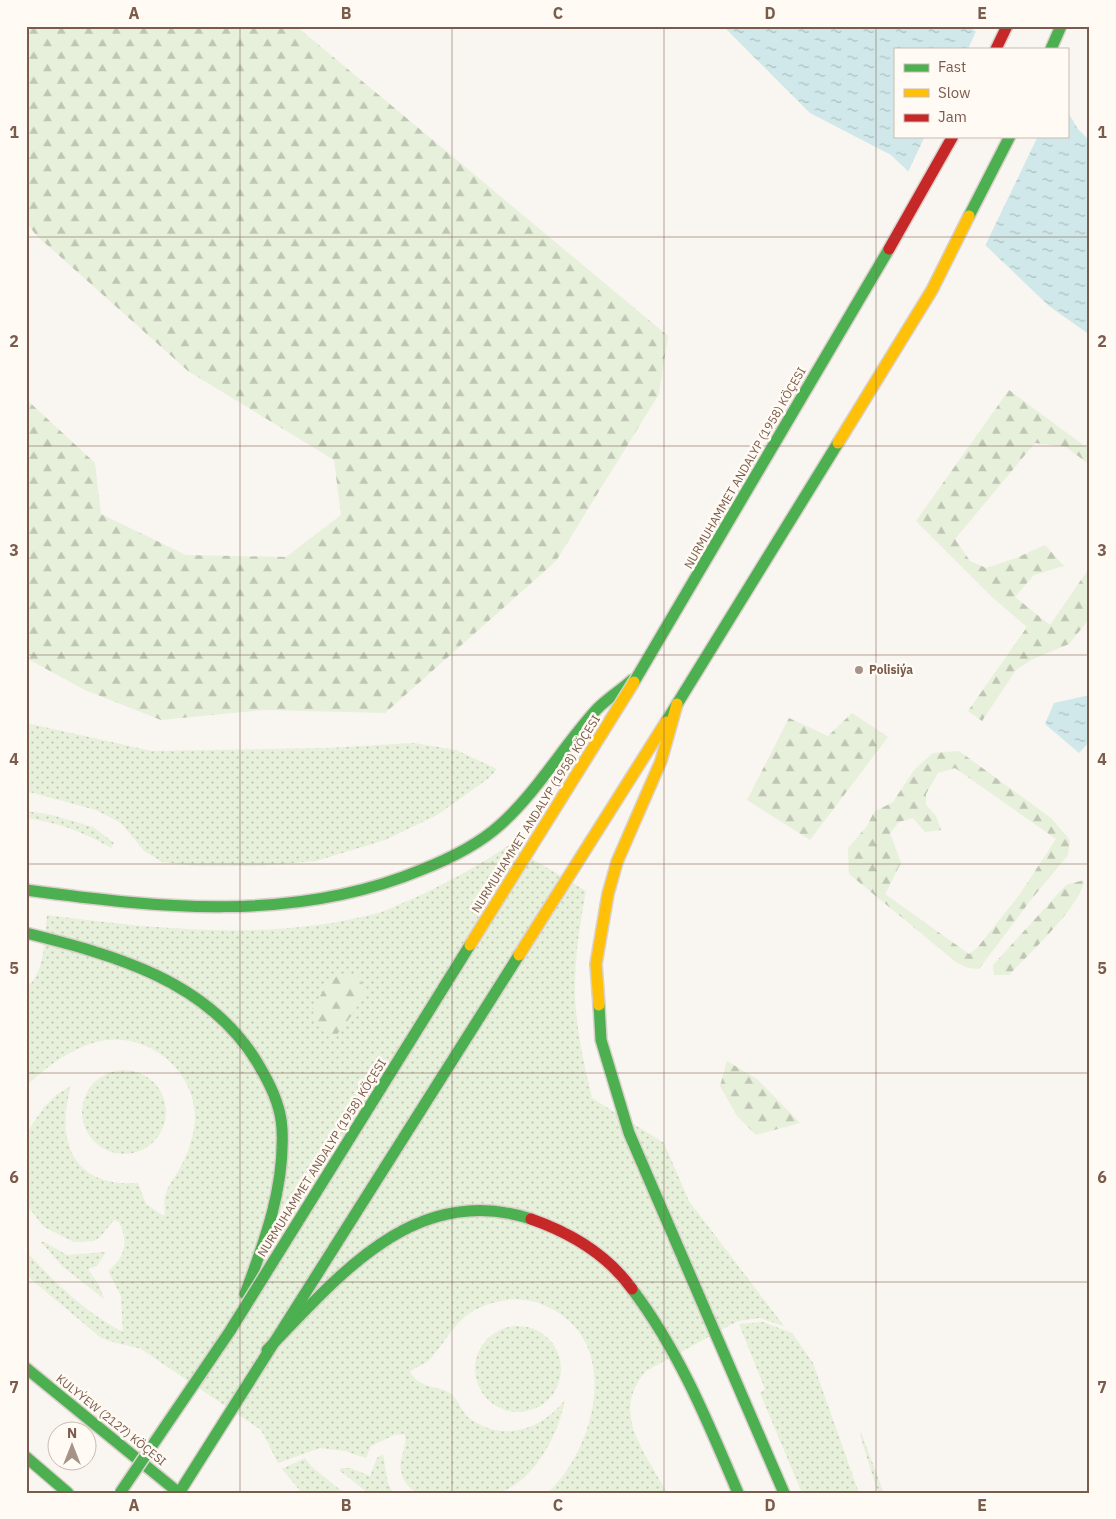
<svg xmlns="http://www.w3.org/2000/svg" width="1116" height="1519" viewBox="0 0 1116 1519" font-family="'IBM Plex Sans',sans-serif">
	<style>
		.grass { fill: url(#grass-dots) }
		.forest { fill: url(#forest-firs); fill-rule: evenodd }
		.water { fill: url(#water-ripples) }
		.pier { fill: #f9f5f0 }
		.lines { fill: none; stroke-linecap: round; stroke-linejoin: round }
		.fast-casing { stroke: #dad1cc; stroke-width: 14 }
		.slow-casing { stroke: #dad1cc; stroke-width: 14 }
		.jam-casing { stroke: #dad1cc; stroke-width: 14 }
		.fast { stroke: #4caf50; stroke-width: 11 }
		.slow { stroke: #ffc107; stroke-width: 11 }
		.jam { stroke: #c62828; stroke-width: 11 }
		.fast-bridge-casing { stroke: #dad1cc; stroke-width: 14; stroke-linecap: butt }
		.slow-bridge-casing { stroke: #dad1cc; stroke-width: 14; stroke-linecap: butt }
		.jam-bridge-casing { stroke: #dad1cc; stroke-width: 14; stroke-linecap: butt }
		.fast-bridge { stroke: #4caf50; stroke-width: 11 }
		.slow-bridge { stroke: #ffc107; stroke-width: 11 }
		.jam-bridge { stroke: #c62828; stroke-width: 11 }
		.grid { fill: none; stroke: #7a5c4d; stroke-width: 1; stroke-opacity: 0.55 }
		.poi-dot { fill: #a69286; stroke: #fffaf3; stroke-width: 2 }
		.labels { text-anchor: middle; stroke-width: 5; stroke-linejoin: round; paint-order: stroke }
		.street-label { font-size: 12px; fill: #7a5c4d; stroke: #fffaf3 }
		.poi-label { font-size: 12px; font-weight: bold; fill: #7a5c4d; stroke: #fffaf3; text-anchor: start }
		.neatline { fill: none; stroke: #7a5c4d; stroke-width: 2 }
		.grid-label { font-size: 16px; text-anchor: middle; font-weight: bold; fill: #7a5c4d }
	</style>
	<defs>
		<pattern id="grass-dots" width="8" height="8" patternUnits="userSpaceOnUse" patternTransform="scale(1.25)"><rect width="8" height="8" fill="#e7f0db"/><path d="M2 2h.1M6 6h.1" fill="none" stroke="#c0c6b4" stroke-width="1.8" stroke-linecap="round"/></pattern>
		<pattern id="forest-firs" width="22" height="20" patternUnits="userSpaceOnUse" patternTransform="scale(1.25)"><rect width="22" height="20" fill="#e7f0db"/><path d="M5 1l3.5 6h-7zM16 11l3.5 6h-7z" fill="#c0c6b4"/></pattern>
		<pattern id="water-ripples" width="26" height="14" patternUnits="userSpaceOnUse" patternTransform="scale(1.25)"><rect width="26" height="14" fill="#d0e8ea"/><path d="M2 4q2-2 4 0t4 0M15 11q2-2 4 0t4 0" fill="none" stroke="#aebfc0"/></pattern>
	</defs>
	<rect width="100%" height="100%" fill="#f9f5f0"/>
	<g class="grass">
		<polygon points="26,723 152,751 327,748 414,743 456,750 497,769 489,778 437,815 385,840 316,861 259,866 197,866 162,862 144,851 121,823 96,810 26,791"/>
		<path d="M26,811L52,815L93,827L114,843L111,848C84,832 57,822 26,818Z"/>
		<path d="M509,845L586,891C580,923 575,956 575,989C575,1025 584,1064 592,1098L664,1143L689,1201L784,1326L760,1318L738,1321L646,1371C609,1413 646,1453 667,1493H548C596,1447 623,1342 548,1307C526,1296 501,1298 479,1308C453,1320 447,1342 429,1360C424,1365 415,1367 410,1372C421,1390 438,1385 450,1393C458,1399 461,1411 469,1418C503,1443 541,1430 565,1400C559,1433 535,1480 501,1492C488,1497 434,1493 416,1493C385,1470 412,1447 404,1434L394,1435L371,1446L366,1458L345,1451L320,1448L278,1463L261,1430L141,1349C128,1345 111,1343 100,1337L26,1275V1251C53,1281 87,1314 123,1332L121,1296L108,1271C125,1258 129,1241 119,1222L114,1220L100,1237L94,1241L74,1242L44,1227L26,1204V1134L44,1107L56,1095L71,1086C55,1141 73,1188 138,1183L146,1204L162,1215H165C165,1207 163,1200 166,1193C169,1183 177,1175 181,1166C189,1152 195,1132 195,1115C193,1067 144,1029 96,1042C70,1049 46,1067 26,1086V988C46,973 44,937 47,915C156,929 270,942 378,913C389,910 399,904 410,900C445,884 477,867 509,845Z"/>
		<circle cx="124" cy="1112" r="42"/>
		<polygon points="41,1242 44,1242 67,1255 106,1252 97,1266 88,1269 99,1285 104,1299 62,1266"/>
		<polygon points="763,1322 792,1333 813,1363 859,1493 802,1493 760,1393 765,1389 739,1324"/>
		<circle cx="518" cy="1369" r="43"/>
		<polygon points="861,1432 883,1491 883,1493 878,1493 860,1435"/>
		<polygon points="383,1454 388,1483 393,1493 368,1493 339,1470 342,1468 350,1468 370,1476 377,1458"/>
		<polygon points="305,1458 312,1467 344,1493 302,1493 282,1469"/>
	</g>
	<g class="forest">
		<polygon points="26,26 296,26 668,336 659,394 556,561 385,713 265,710 161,720 85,690 26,658 26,399 95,463 101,514 186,555 286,557 341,515 334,460 188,371 36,235 26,222"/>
		<polygon points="1009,390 1090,450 1090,465 1066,447 1035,443 955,539 970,561 986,568 1016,558 1045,545 1064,566 1034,575 1015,597 1050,625 1090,567 1090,618 1069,644 1033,659 1016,670 982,721 968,711 1027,627 992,597 916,521"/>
		<polygon points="852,713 888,737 810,840 747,800 789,718 828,736"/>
		<path d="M959,751L1051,818L1070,840L1068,855L1030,901L979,969L968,968L956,962L849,874L848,848L867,826L874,812L893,802L914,770L933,753ZM955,768L1056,839L1020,894L977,948L969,954L885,894L901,863L890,833L899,822L913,818L925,832L941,830L936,816L926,805V794L938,773Z"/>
		<path d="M1084,880C1082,905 1028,955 1009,975H994L993,965L1066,885Z"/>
		<polygon points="333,975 358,976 366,992 352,1015 336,1036 320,1030 312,1009"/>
		<polygon points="727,1061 757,1079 800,1123 756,1135 737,1116 720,1086"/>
	</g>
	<g class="water">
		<polygon points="723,26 969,26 997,49 895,49 895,136 1067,136 1067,111 1078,129 1090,141 1090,335 1049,306 891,155 810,113"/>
		<polygon points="1090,695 1090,741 1079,753 1045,724 1054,703"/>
	</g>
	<g class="pier">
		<polygon points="977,29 998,47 999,49 968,49"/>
		<polygon points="925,136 1038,136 984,248 907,174"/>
	</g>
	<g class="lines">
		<g class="fast-casing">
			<g id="fast">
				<polyline points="1051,49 1061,26"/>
				<polyline points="969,216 1010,136"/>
				<polyline points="666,722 838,443"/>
				<path d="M26,890C159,908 294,923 421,870C449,859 478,845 500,825C538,791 563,746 597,709C608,698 621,690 632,680"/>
				<path d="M26,933C114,955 207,980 257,1062C269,1082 281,1105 282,1129C285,1186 265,1241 245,1294"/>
				<polyline points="599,1005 601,1040 629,1133 784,1493"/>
				<path d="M632,1289C679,1351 708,1422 738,1493"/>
				<path d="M267,1350C338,1277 415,1181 531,1219"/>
				<polyline points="26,1368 179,1493"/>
				<polyline points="26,1457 68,1493"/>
				<polyline points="179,1493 519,955"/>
			</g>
		</g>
		<g class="slow-casing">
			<g id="slow">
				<polyline points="838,443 932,290 969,216"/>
				<polyline points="519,955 666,722"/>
				<polyline points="599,1005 596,964 608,894 617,862 661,761 677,704"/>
			</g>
		</g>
		<g class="jam-casing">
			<g id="jam">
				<polyline points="996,49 1007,26"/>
				<path d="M531,1219C571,1233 607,1254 632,1289"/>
			</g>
		</g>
		<use href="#fast" class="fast"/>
		<use href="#slow" class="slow"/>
		<use href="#jam" class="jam"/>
		<g class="fast-bridge-casing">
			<g id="fast-bridge">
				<polyline points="634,682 889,249"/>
				<polyline points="120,1493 230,1331 470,945"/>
			</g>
		</g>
		<g class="slow-bridge-casing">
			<polyline id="slow-bridge" points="470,945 634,682"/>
		</g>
		<g class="jam-bridge-casing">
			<polyline id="jam-bridge" points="889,249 953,136"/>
		</g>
		<use href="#fast-bridge" class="fast-bridge"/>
		<use href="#slow-bridge" class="slow-bridge"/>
		<use href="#jam-bridge" class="jam-bridge"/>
	</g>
	<path class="grid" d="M240,26V1493M452,26V1493M664,26V1493M876,26V1493M26,237H1090M26,446H1090M26,655H1090M26,864H1090M26,1073H1090M26,1282H1090"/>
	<circle class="poi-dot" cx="859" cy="670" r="5"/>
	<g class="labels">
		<g class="street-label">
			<text transform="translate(745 468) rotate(-60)" y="4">NURMUHAMMET ANDALYP (1958) KÖÇESI</text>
			<text transform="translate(536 814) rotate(-58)" y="4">NURMUHAMMET ANDALYP (1958) KÖÇESI</text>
			<text transform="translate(322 1158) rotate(-58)" y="4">NURMUHAMMET ANDALYP (1958) KÖÇESI</text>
			<text transform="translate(111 1420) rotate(39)" y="4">KULYÝEW (2127) KÖÇESI</text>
		</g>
		<g class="poi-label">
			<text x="869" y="674">Polisiýa</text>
		</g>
	</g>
	<rect width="1116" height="1519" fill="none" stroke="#fffaf3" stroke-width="55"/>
	<rect x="894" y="48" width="175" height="90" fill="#fffaf3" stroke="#cabbb1"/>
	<rect x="904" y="64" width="25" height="8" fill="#4caf50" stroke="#cabbb1"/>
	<text x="938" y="72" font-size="15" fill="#7a5c4d">Fast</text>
	<rect x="904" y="89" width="25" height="8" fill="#ffc107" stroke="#cabbb1"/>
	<text x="938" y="98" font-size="15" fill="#7a5c4d">Slow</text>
	<rect x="904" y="114" width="25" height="8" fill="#c62828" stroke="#cabbb1"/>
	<text x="938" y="122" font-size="15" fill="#7a5c4d">Jam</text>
	<g transform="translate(72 1446)"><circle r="24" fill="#fffaf3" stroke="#cabbb1"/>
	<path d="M0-4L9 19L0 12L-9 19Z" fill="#a69286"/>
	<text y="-8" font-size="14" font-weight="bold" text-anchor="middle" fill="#7a5c4d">N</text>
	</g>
	<rect x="28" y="28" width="1060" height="1464" class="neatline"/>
	<g class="grid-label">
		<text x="134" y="19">A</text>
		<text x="346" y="19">B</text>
		<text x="558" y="19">C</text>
		<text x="770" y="19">D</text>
		<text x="982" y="19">E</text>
		<text x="14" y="138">1</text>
		<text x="1102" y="138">1</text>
		<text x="14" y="347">2</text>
		<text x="1102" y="347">2</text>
		<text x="14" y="556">3</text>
		<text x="1102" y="556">3</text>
		<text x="14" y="765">4</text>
		<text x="1102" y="765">4</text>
		<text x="14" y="974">5</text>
		<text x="1102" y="974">5</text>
		<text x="14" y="1183">6</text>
		<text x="1102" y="1183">6</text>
		<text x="14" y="1393">7</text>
		<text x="1102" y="1393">7</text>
		<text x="134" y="1511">A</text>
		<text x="346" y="1511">B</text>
		<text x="558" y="1511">C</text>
		<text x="770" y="1511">D</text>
		<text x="982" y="1511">E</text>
	</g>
</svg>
